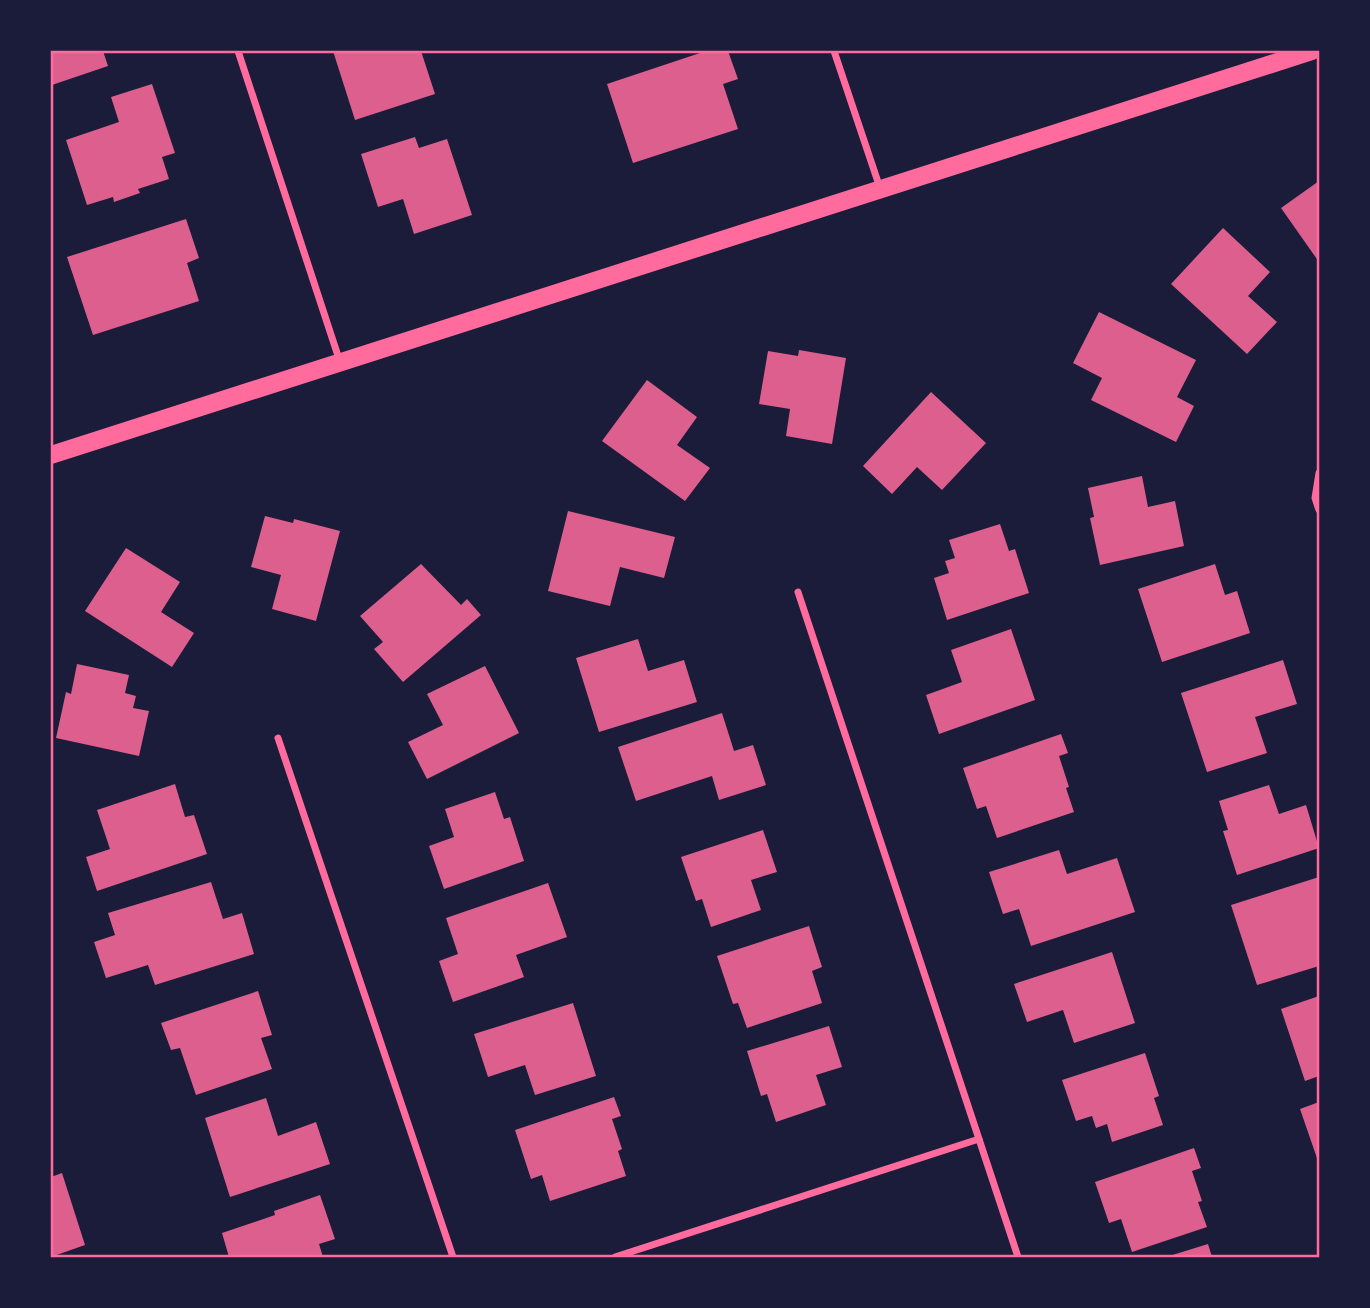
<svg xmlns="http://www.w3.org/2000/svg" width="1370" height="1308" viewBox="0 0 1370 1308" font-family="Montserrat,sans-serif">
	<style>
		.building { fill: #dd5f8e }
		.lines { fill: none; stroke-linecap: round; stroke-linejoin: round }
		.minor { stroke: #ff6b9d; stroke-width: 7 }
		.primary { stroke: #ff6b9d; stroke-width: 18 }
		.neatline { fill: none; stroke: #ff6b9d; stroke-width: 2.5 }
	</style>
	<rect width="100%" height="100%" fill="#1b1b3a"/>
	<g class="building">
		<polygon points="51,51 103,51 108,66 52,85"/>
		<polygon points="333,51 421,51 435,94 355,120"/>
		<polygon points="706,51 728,51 738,79 723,84 738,129 633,163 607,84"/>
		<polygon points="152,84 175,153 162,157 169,179 138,189 140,193 114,202 113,197 87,205 66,140 119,122 111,97"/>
		<polygon points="415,137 419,148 447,139 472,215 414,234 403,199 378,207 361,154"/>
		<polygon points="1319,181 1319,262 1281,208"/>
		<polygon points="186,219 199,258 187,263 199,301 93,335 67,257"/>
		<polygon points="1223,228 1270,272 1248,296 1277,322 1247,354 1171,284"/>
		<polygon points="1099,312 1196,360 1177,397 1194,406 1176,442 1091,400 1102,378 1073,363"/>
		<polygon points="799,350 846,358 832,444 786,436 790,409 759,404 768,351 798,356"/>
		<polygon points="647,380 697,417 677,445 710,468 685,501 602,441"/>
		<polygon points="931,392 986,443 942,490 917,467 892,494 863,466"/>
		<polygon points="1142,476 1148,507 1175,501 1184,546 1100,565 1090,518 1094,517 1088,488"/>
		<polygon points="568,511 675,537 664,578 620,567 610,606 548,591"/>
		<polygon points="265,516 293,523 294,519 340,531 316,621 272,609 281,575 251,567"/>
		<polygon points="1000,524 1009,551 1015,549 1029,593 947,620 934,578 949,573 945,561 955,558 949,540"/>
		<polygon points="126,548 180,582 161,612 194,633 172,667 85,611"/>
		<polygon points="421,564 461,605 467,599 481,615 403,682 374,649 383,642 360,616"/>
		<polygon points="1215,564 1225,595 1237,591 1250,633 1162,662 1138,589"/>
		<polygon points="1011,629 1035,700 939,734 926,695 962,682 951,650"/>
		<polygon points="638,639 648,671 684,660 697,702 599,732 576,658"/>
		<polygon points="1283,660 1297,704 1255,717 1267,753 1207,772 1181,693"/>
		<polygon points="77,664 129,675 125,693 136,696 133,708 149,711 139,756 56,738 66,692 71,694"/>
		<polygon points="485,666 519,733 427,779 408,742 443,725 427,694"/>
		<polygon points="722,713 734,751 753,745 766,785 719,800 712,776 636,801 618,747"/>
		<polygon points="1061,734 1068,753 1059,756 1069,787 1066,788 1074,812 997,838 986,806 977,809 963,768"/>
		<polygon points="175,784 185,817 194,815 207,854 97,891 86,857 110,849 97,810"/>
		<polygon points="1269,785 1279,814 1306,805 1319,848 1237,875 1223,831 1228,830 1219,801"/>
		<polygon points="495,792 504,819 510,817 524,861 444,889 429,846 454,837 445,809"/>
		<polygon points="763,830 777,872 751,880 761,910 711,927 702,899 696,901 681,857"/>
		<polygon points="1059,850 1067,874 1117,858 1135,912 1031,946 1019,909 1003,914 989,872"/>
		<polygon points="1319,877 1319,966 1257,985 1231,905"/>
		<polygon points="211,882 223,919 242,913 254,954 155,985 148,965 106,978 94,942 115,935 108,913"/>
		<polygon points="548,883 567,937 516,955 524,977 453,1002 439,961 458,954 446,918"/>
		<polygon points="809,926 822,967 812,971 822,1003 747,1028 738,1003 733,1004 717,956"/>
		<polygon points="1112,952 1135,1023 1074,1043 1063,1010 1027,1022 1014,984"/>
		<polygon points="258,991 272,1035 261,1038 272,1069 196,1095 180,1048 171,1050 161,1023"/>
		<polygon points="1319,996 1319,1076 1305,1081 1281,1009"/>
		<polygon points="573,1003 596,1076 535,1095 525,1065 488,1077 474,1034"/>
		<polygon points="829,1026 842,1067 816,1075 826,1105 776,1122 767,1094 761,1096 747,1051"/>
		<polygon points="1145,1053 1159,1096 1154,1098 1163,1125 1112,1142 1107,1124 1096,1128 1092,1116 1076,1121 1062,1080"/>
		<polygon points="614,1097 621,1116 612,1119 622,1149 618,1151 626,1176 550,1201 542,1175 531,1179 515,1130"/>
		<polygon points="266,1098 278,1136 316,1122 330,1164 230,1197 205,1118"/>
		<polygon points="1319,1102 1319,1164 1300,1109"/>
		<polygon points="1194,1148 1201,1168 1192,1171 1202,1201 1198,1202 1207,1227 1132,1252 1121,1219 1109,1223 1095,1182"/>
		<polygon points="62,1173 85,1245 51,1257 51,1177"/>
		<polygon points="320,1195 335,1239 319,1244 323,1257 229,1257 222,1233 275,1215 274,1211"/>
		<polygon points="1208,1244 1212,1257 1166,1257"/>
	</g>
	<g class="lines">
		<g class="minor">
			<polyline points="238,51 340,362"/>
			<polyline points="834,51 880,188"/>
			<polyline points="1319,473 1315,498 1319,510"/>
			<polyline points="798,592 1018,1257"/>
			<polyline points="278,738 453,1257"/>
			<polyline points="615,1257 979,1139"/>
		</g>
		<polyline class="primary" points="51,455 1312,51"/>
	</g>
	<rect width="1370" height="1308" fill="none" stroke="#1b1b3a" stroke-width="105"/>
	<rect x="52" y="52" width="1266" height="1204" class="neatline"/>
</svg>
